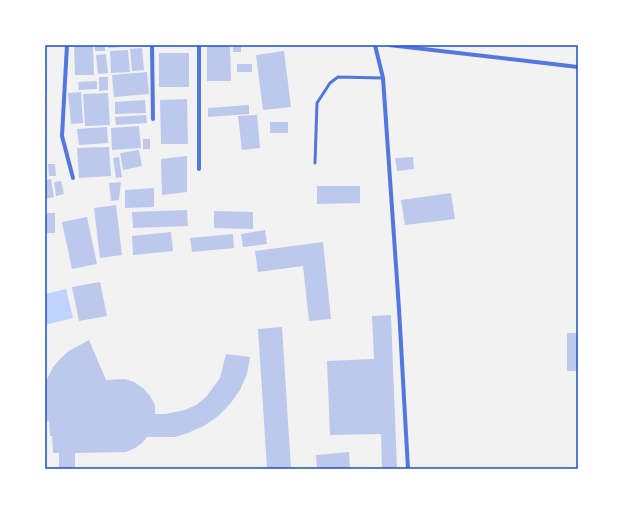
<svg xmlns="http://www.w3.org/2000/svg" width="623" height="514" viewBox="0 0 623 514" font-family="Lato,sans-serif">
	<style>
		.water { fill: #bfd3fe }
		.building { fill: #bdc9ec }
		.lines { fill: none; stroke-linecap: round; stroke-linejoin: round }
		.service { stroke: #5277de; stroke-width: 3 }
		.minor { stroke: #5277de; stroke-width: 4 }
		.neatline { fill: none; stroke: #1d4ed8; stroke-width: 1.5 }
	</style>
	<rect width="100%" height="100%" fill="#f2f2f2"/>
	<polygon class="water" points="66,289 73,318 45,325 45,294"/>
	<g class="building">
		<polygon points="74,45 93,45 94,75 75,75"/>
		<rect x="95" y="45" width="10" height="6"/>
		<polygon points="107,45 122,45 122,47 108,48"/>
		<polygon points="207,45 230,45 231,81 207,81"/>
		<rect x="233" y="45" width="8" height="7"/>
		<polygon points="142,48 144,70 132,71 130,49"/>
		<polygon points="128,50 130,72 111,73 110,51"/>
		<polygon points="284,51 291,107 263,110 256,55"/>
		<rect x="159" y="53" width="30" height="34"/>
		<polygon points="106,54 108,73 98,74 96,55"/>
		<rect x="237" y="64" width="15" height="8"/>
		<polygon points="45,65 46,65 47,92 45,92"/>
		<polygon points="147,72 149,94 114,97 112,75"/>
		<polygon points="99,77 108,77 108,90 99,91"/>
		<polygon points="97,81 97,89 79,90 78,82"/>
		<polygon points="81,92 83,123 71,124 68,93"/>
		<polygon points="108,93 110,125 85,126 83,94"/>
		<polygon points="187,99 188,144 161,144 160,100"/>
		<polygon points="145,100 146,113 115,114 115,102"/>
		<polygon points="249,105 249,114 208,117 208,108"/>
		<polygon points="146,115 147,123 116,125 115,117"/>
		<polygon points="257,115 260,148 242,150 238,116"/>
		<rect x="270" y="122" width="18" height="11"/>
		<polygon points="139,126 141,148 112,150 111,128"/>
		<polygon points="107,127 108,143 79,145 77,129"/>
		<rect x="143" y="139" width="7" height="10"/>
		<polygon points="109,147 111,176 79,178 77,148"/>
		<polygon points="139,150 142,166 123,170 120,153"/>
		<polygon points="187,156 187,192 162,195 161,159"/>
		<polygon points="119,157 122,177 116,178 113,158"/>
		<polygon points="413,157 414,169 397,171 395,158"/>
		<polygon points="48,164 55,164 56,176 49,176"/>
		<polygon points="51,179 54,197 45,199 45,180"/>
		<polygon points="61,181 64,194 56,196 54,182"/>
		<polygon points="121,182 119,200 111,201 109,183"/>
		<polygon points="317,186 360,186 360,203 317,204"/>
		<polygon points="154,188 154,207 125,208 125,190"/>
		<polygon points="451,193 455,219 405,225 401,200"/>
		<polygon points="116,205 122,255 100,258 94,208"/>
		<polygon points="187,210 188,226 133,228 132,212"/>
		<polygon points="214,211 253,212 253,229 214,228"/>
		<rect x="45" y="213" width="10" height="20"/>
		<polygon points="87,217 97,264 72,269 62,222"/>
		<polygon points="265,230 267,244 243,247 241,234"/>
		<polygon points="171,232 173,251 133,255 132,236"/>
		<polygon points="233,234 234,248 192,252 190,238"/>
		<polygon points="323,242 331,319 309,321 303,266 258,272 255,251"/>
		<polygon points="100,282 107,316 79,321 72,287"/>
		<polygon points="391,315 397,469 382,469 381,434 330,435 327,361 374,359 372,316"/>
		<polygon points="282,327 291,469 267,469 258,329"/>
		<rect x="567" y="333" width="11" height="38"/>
		<polygon points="89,340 106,380 125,379 134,382 143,388 150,396 155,405 155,414 165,414 185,410 196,405 206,397 220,378 226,354 250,357 247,374 240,390 230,404 218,416 204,426 188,433 175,437 147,437 142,443 135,448 126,452 75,453 75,469 59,469 59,453 53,453 52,436 50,436 49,421 45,421 45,383 53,367 61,358 69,351"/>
		<polygon points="349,452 350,469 317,469 316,455"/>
	</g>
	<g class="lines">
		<polyline class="service" points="315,163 317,103 330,83 338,77 383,78"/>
		<g class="minor">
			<polyline points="67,45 62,136 73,178"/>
			<polyline points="152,45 153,119"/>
			<polyline points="199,45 199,169"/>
			<polyline points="375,45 383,78 399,309 408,469"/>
			<polyline points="389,45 578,67"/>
		</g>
	</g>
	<rect width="623" height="514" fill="none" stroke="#ffffff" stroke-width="92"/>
	<rect x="46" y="46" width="531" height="422" class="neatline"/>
</svg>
